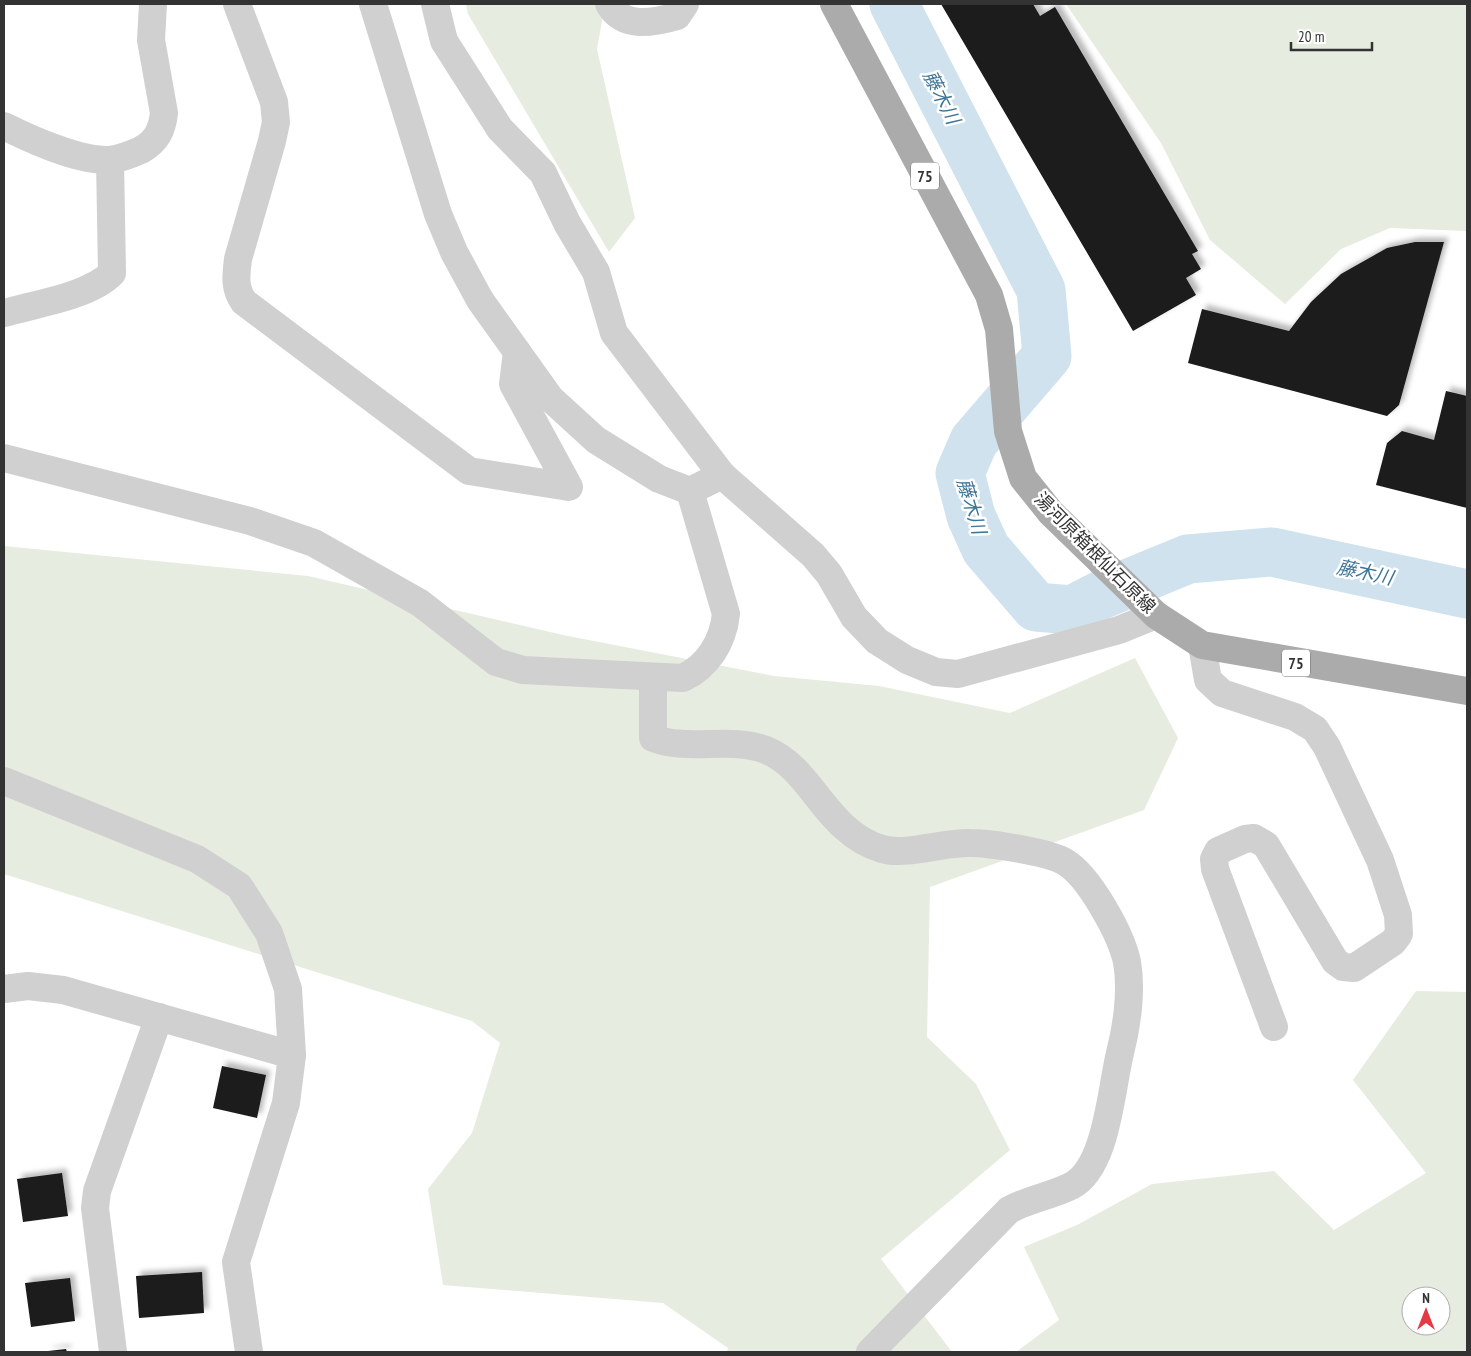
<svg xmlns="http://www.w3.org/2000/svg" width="1471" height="1356" viewBox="0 0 1471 1356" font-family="'PT Sans Narrow','Noto Sans JP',sans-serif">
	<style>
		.green { fill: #e6ecdf; fill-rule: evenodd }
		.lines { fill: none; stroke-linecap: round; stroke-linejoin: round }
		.river { stroke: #cfe2ee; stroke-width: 49 }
		.building { fill: #1a1a1a; filter: url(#shadow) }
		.minor { stroke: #d0d0d0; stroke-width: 28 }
		.major { stroke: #ababab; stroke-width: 28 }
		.labels { text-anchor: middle; stroke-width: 5; stroke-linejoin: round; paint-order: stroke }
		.shield { fill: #fff; stroke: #707070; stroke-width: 1 }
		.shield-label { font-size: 16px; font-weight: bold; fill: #333 }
		.street-label { font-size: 18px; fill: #333; stroke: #fff }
		.water-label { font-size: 19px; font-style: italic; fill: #3f7597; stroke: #fff }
	</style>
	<defs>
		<filter id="shadow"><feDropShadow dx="4.5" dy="-4.5" stdDeviation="2.5" flood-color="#0004"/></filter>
	</defs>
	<rect width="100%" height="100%" fill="#fff"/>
	<g class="green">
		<polygon points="466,4 605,4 597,49 635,218 609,252 468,14"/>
		<polygon points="1066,4 1467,4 1467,231 1390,228 1341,249 1285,304 1210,240 1161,143"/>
		<polygon points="4,546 308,576 563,635 774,676 879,686 1010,713 1135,658 1178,738 1144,810 930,887 927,1037 976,1084 1010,1150 881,1259 952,1352 727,1352 728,1348 663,1303 443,1285 428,1189 472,1133 500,1043 472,1021 4,874"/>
		<path d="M1416,991L1467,992V1352H1016L1059,1320L1024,1247L1077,1225L1152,1184L1274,1171L1334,1230L1426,1173L1353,1080ZM1411,1296H1441V1326H1411Z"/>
	</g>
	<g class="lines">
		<polyline class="river" points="894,4 1041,290 1047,356 974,441 960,473 971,516 986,549 1036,607 1072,610 1103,594 1188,559 1272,552 1467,594"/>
	</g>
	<g class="building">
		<polygon points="941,4 1033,4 1040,16 1055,7 1198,251 1192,254 1201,269 1186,278 1196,295 1133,331"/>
		<polygon points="1415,242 1444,242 1399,405 1387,416 1188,363 1202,309 1289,331 1311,302 1341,274 1387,248"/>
		<polygon points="1446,391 1467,396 1467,508 1376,485 1387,443 1402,431 1434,440"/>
		<polygon points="222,1066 266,1075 257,1118 213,1108"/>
		<polygon points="62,1173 68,1216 23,1222 17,1179"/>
		<polygon points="202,1272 204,1313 139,1318 136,1276"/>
		<polygon points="70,1278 75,1321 31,1327 25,1283"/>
		<polygon points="66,1349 67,1352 48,1352 48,1351"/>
	</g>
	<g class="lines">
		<g class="minor">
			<path d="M237,4L274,102L276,122L272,141L238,259C236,276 234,288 244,302L469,471L569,487L513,384L517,352"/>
			<polyline points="373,4 438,214 454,252 480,300 550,398 596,440 659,479 690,491"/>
			<polyline points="435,4 444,41 500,129 543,173 567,223 596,272 614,333 722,475"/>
			<path d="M609,4C623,29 653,23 677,16L685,4"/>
			<path d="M4,126C30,139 79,161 109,160C119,159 132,154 141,150C157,141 162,130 164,113L151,40L153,4"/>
			<path d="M4,313C35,304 90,296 112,273L110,160"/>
			<path d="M4,458L250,521L314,543L420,603L496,662L523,670L683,678C708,666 723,642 726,614L690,491L722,475L813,555L829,574L854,617L877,641L907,660L936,672L958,674L1119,630L1156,615"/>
			<polyline points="1202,645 1208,680 1222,693 1295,717 1315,729 1327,747 1380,860 1398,915 1399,934 1393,942 1354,968 1343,967 1335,961 1266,845 1254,838 1245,839 1218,851 1214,859 1215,869 1274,1027"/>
			<path d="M653,677V738C689,752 731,736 766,750C813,769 825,832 882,849C906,856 944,842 970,843C989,843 1049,852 1065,862C1089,876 1121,934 1127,962C1132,990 1127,1026 1120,1053C1111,1089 1107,1168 1071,1186C1051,1196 1029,1199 1009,1210L870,1352"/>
			<polyline points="4,781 197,859 239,886 269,933 288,989 292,1055 286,1103 236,1262 249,1352"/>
			<polyline points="4,989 28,986 63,990 292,1055"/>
			<polyline points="113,1352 95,1208 97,1191 159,1017"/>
		</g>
		<polyline class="major" points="834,4 989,295 999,329 1008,431 1023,478 1051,513 1156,615 1202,645 1467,691"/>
	</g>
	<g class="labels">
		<g class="shield">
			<rect x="911" y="162.5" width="28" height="27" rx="4"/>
			<rect x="1282" y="649.5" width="28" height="27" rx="4"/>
		</g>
		<g class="shield-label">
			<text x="925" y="182">75</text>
			<text x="1296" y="669">75</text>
		</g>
		<g class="street-label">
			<text transform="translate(1095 553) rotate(45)" y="6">湯河原箱根仙石原線</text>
		</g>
		<g class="water-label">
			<text transform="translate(942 97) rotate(63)" y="7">藤木川</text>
			<text transform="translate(972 506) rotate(73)" y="7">藤木川</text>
			<text transform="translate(1365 572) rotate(12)" y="7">藤木川</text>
		</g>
	</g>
	<rect width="1471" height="1356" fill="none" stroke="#333333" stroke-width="10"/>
	<g transform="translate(1426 1311)"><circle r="24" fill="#ffffff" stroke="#adadad"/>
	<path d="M0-4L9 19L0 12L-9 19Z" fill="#e63946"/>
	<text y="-8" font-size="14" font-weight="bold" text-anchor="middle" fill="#333333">N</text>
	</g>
	<path d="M1291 42v8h81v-8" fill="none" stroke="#333333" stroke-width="2.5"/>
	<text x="1298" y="42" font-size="15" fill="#333333" stroke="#ffffff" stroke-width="4" paint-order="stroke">20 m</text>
</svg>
